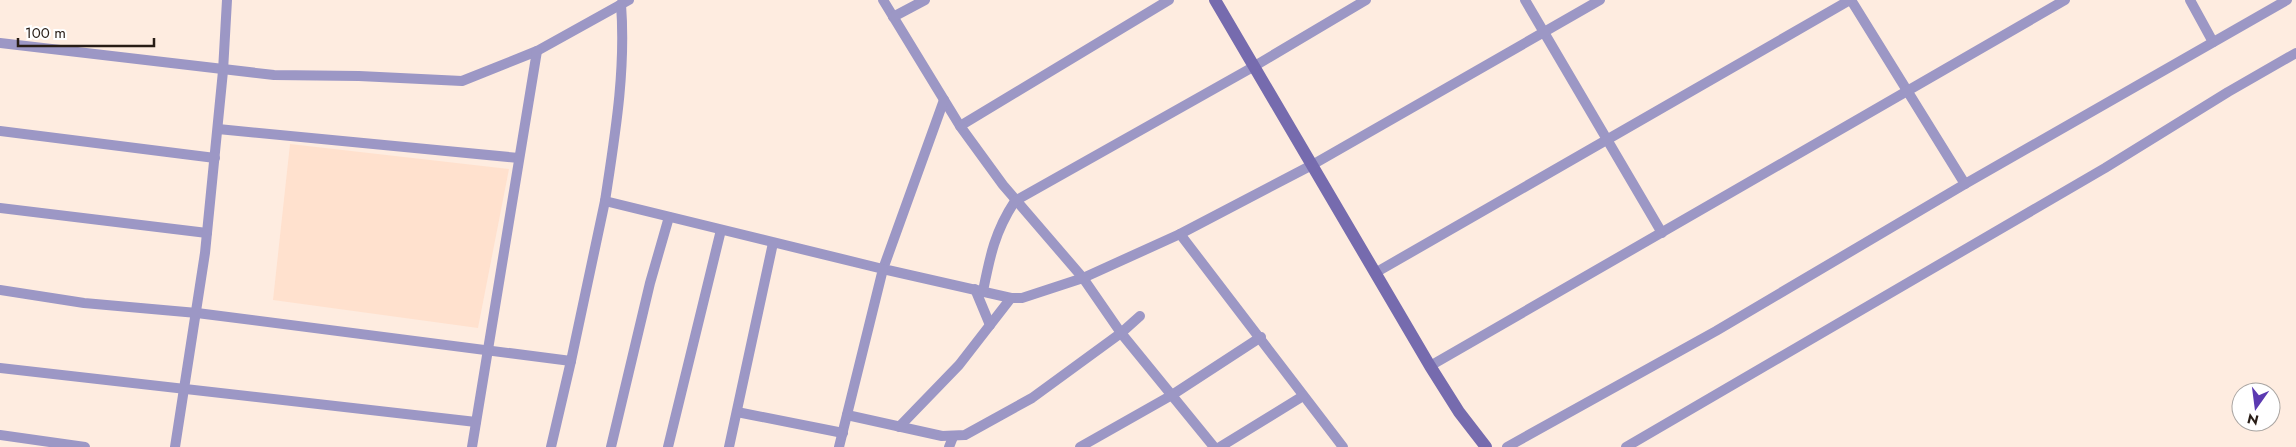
<svg xmlns="http://www.w3.org/2000/svg" width="2296" height="447" viewBox="0 0 2296 447" font-family="Jost,sans-serif">
	<style>
		.built { fill: #ffe1ce }
		.lines { fill: none; stroke-linecap: round; stroke-linejoin: round }
		.street { stroke: #9c97c5; stroke-width: 10 }
		.secondary { stroke: #766bae; stroke-width: 12 }
	</style>
	<rect width="100%" height="100%" fill="#feece0"/>
	<polygon class="built" points="290,144 509,169 478,328 273,300"/>
	<g class="lines">
		<g class="street">
			<polyline points="883,0 960,126 1003,185 1083,278 1121,333 1214,447"/>
			<polyline points="1525,0 1662,233"/>
			<polyline points="1851,0 1965,184"/>
			<polyline points="2190,0 2213,42"/>
			<polyline points="893,17 925,0"/>
			<polyline points="0,43 274,75 359,76 462,81 537,51 629,0"/>
			<polyline points="944,100 883,269 1011,298 1022,298 1083,278 1180,234 1312,165 1600,0"/>
			<polyline points="960,126 1169,0"/>
			<polyline points="218,129 519,158"/>
			<polyline points="0,131 215,158"/>
			<path d="M605,201C615,135 626,71 621,4"/>
			<polyline points="0,208 207,233"/>
			<polyline points="1180,234 1343,447"/>
			<polyline points="1375,273 1850,0"/>
			<polyline points="975,289 990,325"/>
			<polyline points="0,290 84,303 197,313 571,361 605,201 883,269 839,447"/>
			<path d="M983,291C990,256 995,231 1015,201L1253,67L1366,0"/>
			<polyline points="1430,366 2065,0"/>
			<polyline points="0,368 476,422"/>
			<polyline points="737,412 843,433"/>
			<polyline points="847,415 942,436 965,435 1032,398 1121,333 1140,316"/>
			<polyline points="899,427 959,365 1011,298"/>
			<polyline points="0,435 85,447"/>
			<polyline points="175,447 205,253 223,71 227,0"/>
			<polyline points="472,447 537,51"/>
			<polyline points="551,447 571,361"/>
			<polyline points="611,447 650,283 669,217"/>
			<polyline points="668,447 721,230"/>
			<polyline points="729,447 773,243"/>
			<polyline points="949,447 953,437"/>
			<polyline points="1080,447 1172,395 1261,337"/>
			<polyline points="1220,447 1303,396"/>
			<polyline points="1507,447 1716,331 1965,184 2287,0"/>
			<polyline points="1626,447 2105,168 2228,92 2296,53"/>
		</g>
		<polyline class="secondary" points="1215,0 1430,366 1459,412 1486,447"/>
	</g>
	<g transform="translate(2256 407) rotate(194)"><circle r="24" fill="#ffffff" stroke="#a9a5a2"/>
	<path d="M0-4L9 19L0 12L-9 19Z" fill="#5b39b1"/>
	<text y="-8" font-size="14" font-weight="bold" text-anchor="middle" fill="#281d16">N</text>
	</g>
	<path d="M18 38v8h136v-8" fill="none" stroke="#281d16" stroke-width="2.5"/>
	<text x="25" y="38" font-size="15" fill="#281d16" stroke="#ffffff" stroke-width="4" paint-order="stroke">100 m</text>
</svg>
